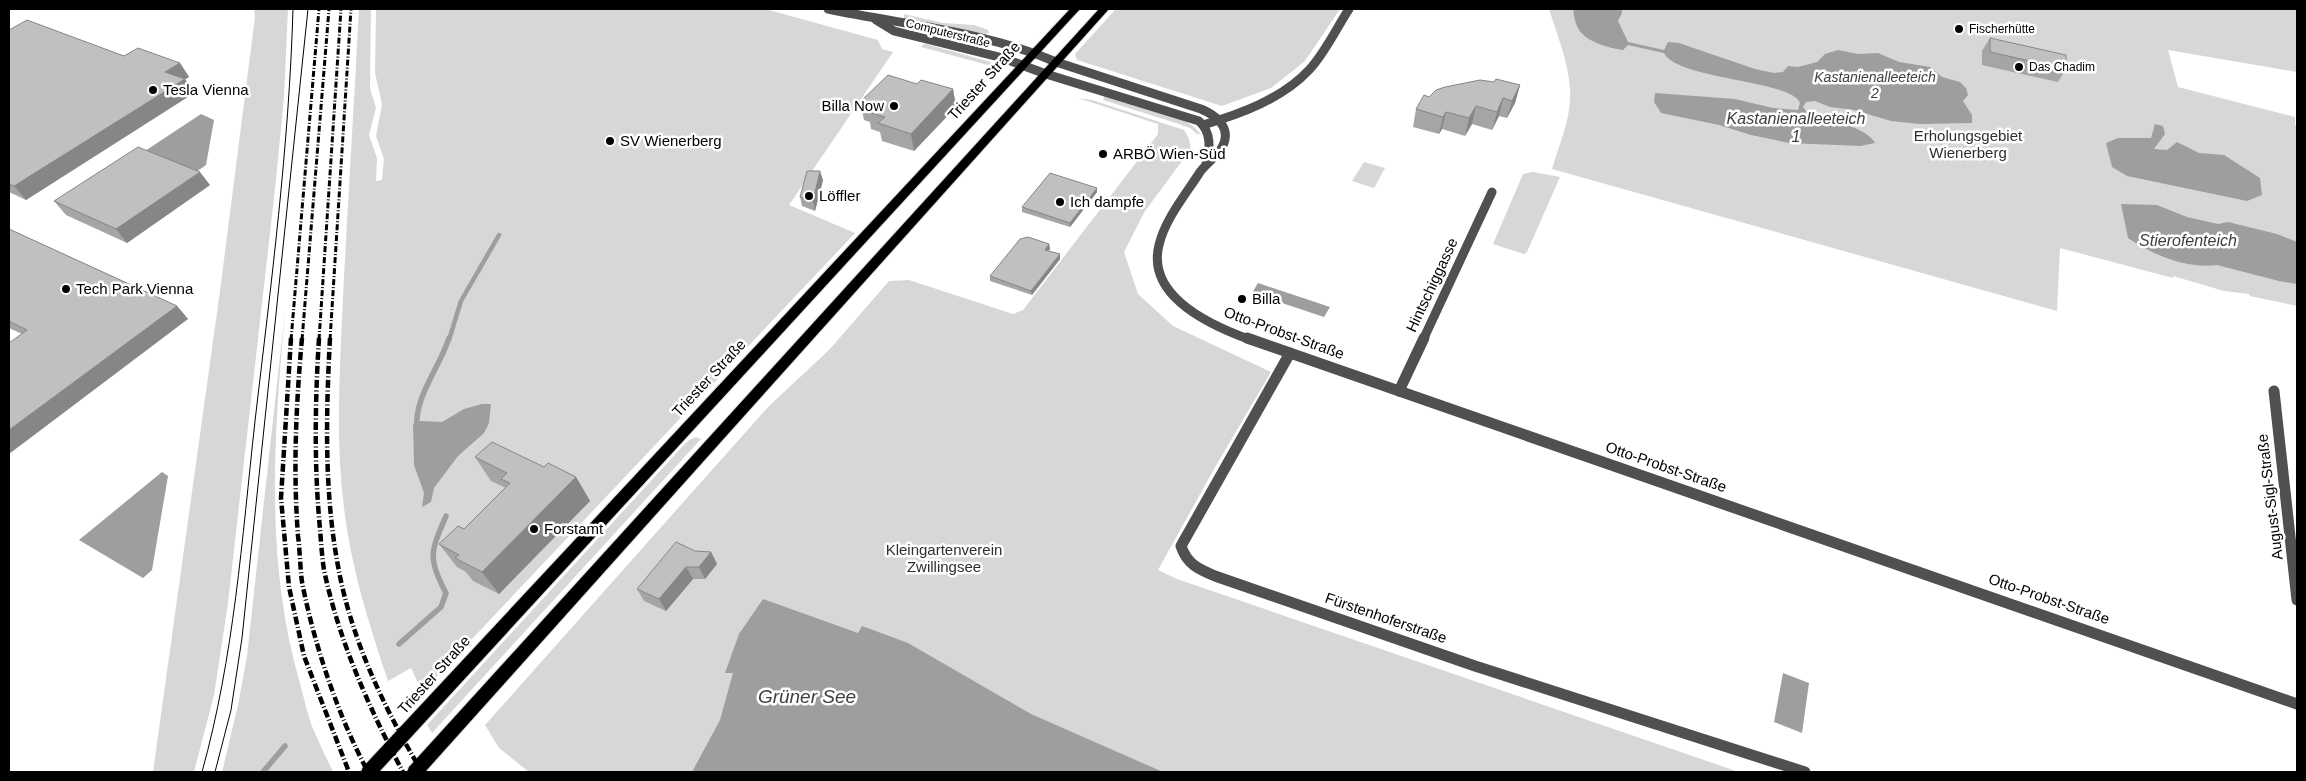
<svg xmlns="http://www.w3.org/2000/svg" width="2306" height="781" viewBox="0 0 2306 781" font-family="Helvetica,sans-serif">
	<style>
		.green { fill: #d7d7d7 }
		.water { fill: #9e9e9e }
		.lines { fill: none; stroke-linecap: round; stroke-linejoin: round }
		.stream-far1 { stroke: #9e9e9e; stroke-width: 4.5 }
		.stream { stroke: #9e9e9e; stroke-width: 5.5 }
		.primary-casing { stroke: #dbdbdb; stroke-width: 2 }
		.minor-far1 { stroke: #505050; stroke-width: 9 }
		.minor { stroke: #505050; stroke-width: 11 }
		.tertiary { stroke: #505050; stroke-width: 9 }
		.primary { fill: #000; fill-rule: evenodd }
		.tram { stroke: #000; stroke-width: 1 }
		.rail-far1 { stroke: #000; stroke-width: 3; stroke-dasharray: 6 2 1 2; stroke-linecap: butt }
		.rail { stroke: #000; stroke-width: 4.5; stroke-dasharray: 8 2.5 1 2.5; stroke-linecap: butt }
		.wall { fill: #a5a5a5 }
		.shaded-wall { fill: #868686 }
		.building { fill: #c0c0c0; stroke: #868686 }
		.poi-dot { fill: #000; stroke: #fff; stroke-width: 2 }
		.labels { text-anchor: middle; stroke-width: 5; stroke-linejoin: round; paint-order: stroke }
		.far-poi-label { font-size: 12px; fill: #000; stroke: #fff; text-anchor: start }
		.far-street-label { font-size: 12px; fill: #000; stroke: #fff }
		.far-water-label { font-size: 14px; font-style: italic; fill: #3f3f3f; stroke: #fff }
		.street-label { font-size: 15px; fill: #000; stroke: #fff }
		.poi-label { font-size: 15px; fill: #000; stroke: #fff; text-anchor: start }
		.park-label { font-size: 15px; fill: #2e2e2e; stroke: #fff }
		.water-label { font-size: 16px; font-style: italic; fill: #3f3f3f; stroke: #fff }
		.near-water-label { font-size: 19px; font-style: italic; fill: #3f3f3f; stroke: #fff }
	</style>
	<rect width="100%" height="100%" fill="#fff"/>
	<g class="green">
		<polygon points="254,9 288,9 284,97 276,180 228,603 214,695 194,772 153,772 220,291 255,17"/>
		<path d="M359,9H371L370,88L376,108L369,135L377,158L376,181L382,180L384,159L376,136L382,104L375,73L376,9H765L878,40L882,49L893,52L789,205L855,233L422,692L411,668L388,681C369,624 351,568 344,508C335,438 340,367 343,296C348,200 354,105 359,9Z"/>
		<polygon points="1116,9 1340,9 1305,61 1271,88 1222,106 1077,60 1075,54"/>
		<path d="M1549,9H2297V72L2168,50L2178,87L2295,117V125L2297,126V306L2250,296L2249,294L2224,291L2173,276V278L2060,248L2057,311L1552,169C1559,145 1572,116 1570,90C1569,63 1557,35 1549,9Z"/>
		<polygon points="904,14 943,23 974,25 988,30 989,33 984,35 904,19"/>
		<polygon points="924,44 926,44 994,63 988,65 921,47"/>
		<polygon points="1105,95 1185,121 1193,126 1201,134 1197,134 1190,128 1179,124 1103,100"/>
		<polygon points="1078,98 1092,100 1184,130 1189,139 1191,149 1145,211 1124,252 1138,294 1173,326 1271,372 1214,469 1158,570 1177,579 1739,772 529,772 499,748 485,725 768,407 830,349 889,281 909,280 1013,314 1023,310 1158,134 1158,124"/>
		<polygon points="1364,162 1385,168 1374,188 1352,181"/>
		<polygon points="1533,172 1560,177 1527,252 1524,254 1493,244 1523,174"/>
		<path d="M285,311C274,438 264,562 301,687C305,702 308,717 314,731C320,745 327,759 333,772H222L238,705L247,656Z"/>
		<polygon points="696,437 701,439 432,733 427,725 681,448 689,440"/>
	</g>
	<g class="water">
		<path d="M1573,9H1622V13L1618,21L1628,42L1664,50L1668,42L1679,43L1755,69L1774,73L1783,72L1788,66L1798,67L1817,62L1825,54L1838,50L1858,54L1878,53L1899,62L1930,67L1942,77L1960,82L1966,88L1968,95L1963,101L1972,115V123L1920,124L1891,121L1854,110L1830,107L1815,101L1806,102L1803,107L1809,115C1827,121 1865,125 1875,143L1860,146L1789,143L1751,135L1719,125L1661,113L1654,102L1655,93L1735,99L1773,108L1798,110L1800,103C1792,80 1678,80 1664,53L1628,45L1623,50C1609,48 1585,42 1578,28C1575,23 1574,15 1573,9Z"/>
		<polygon points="201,114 214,120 206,165 196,172 145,151"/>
		<polygon points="2155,124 2163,126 2165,134 2154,149 2167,150 2177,142 2199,153 2224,155 2260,178 2262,195 2247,201 2127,176 2112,167 2106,143 2118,138 2151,138"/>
		<path d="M2121,204L2157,205L2187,217L2218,224L2228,222L2277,234L2297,242V284L2279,281L2217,265C2186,269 2153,255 2128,238Z"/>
		<polygon points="1258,283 1330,307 1324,317 1252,293"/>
		<polygon points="482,404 491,404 489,423 484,433 458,456 434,488 431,502 422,507 424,493 414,465 413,424 421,421 442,422 464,409"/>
		<polygon points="162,472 168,476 152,570 143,578 79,540"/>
		<polygon points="763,599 858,633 862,626 908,643 1031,714 1163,772 692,772 720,720 733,673 725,673 739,634"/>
		<polygon points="1783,673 1809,683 1802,733 1774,722"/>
	</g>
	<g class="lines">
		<polyline class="stream-far1" points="449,340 461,301 499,235"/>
		<g class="stream">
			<path d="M417,428C414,397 440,367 449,338"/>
			<path d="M399,644L441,607L446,593C427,558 431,551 446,516"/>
			<polyline points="263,772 285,746"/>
		</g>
		<g class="primary-casing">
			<g id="primary">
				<polygon points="1070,9 1080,9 379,772 361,772 363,767"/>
				<polygon points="1099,9 1109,9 425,772 407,772 409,767"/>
			</g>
		</g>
		<g class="minor-far1">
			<path d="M1056,62L1201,109C1215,115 1230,126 1224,143C1220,155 1207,162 1200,172C1186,194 1165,219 1159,245C1146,297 1212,326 1251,340"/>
			<path d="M1046,74L1199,121C1212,133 1210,148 1206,164"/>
			<path d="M1203,125C1240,114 1282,99 1309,70C1325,53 1336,29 1349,9"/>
			<polyline points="1423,340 1492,192"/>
		</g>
		<g class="minor">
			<polyline points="1247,338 2297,704"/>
			<path d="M1290,353L1181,546C1187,564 1198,569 1215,576L1475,666L1805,772"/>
			<polyline points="1399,391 1424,338"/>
			<polyline points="2274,391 2297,600"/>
		</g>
		<g class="tertiary">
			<path d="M828,9C904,25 984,31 1056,62"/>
			<polyline points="876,20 894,31 1003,58 1046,74"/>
		</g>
		<use href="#primary" class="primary"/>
		<g class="tram">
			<path d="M202,772C234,657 242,539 255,421C271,284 289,147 293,9"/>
			<polyline points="215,772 231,710 242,638 308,9"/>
		</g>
		<g class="rail-far1">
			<polyline points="291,340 319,9"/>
			<polyline points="302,340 329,9"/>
			<polyline points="319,340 341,9"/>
			<polyline points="330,340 351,9"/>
		</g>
		<g class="rail">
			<polyline points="291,338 281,498 289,587 304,656 349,772"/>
			<path d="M302,338C296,405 293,470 298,536C300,551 300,567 302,582C314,644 338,716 368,772"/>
			<path d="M319,338C315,402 314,466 320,529C321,542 322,557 324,570C339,641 369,708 403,772"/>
			<path d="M330,338C326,414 324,491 338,566C351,639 384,708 422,772"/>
		</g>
	</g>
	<g class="wall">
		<polygon points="9,30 124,56 180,63 189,77 185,79 194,93 26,200 9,192"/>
		<polygon points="1990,38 2066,69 2058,82 1982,65 1982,51"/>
		<polygon points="1494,82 1520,85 1515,103 1507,118 1499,116 1492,130 1472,124 1465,136 1442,129 1439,134 1413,127 1416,109 1429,97"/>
		<polygon points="917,84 953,89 956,107 914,151 882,141 880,132 871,129 870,122 864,120 860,102"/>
		<polygon points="823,180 815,211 802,206 800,197"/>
		<polygon points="210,185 127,243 66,215 54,201"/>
		<polygon points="1097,188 1097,192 1070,227 1022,212 1022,207"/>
		<polygon points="9,229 177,306 188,319 22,334 9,328"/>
		<polygon points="1049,244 1050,249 1048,251 1060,254 1060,259 1032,295 990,281 990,276"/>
		<polygon points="475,457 544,467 576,477 590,501 499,594 473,581 466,572 457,567 439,544 464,529 506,488 491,481"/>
		<polygon points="711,552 717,564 705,579 693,579 666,611 644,601 637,589"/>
	</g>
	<g class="shaded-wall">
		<polygon points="180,63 189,77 175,85 165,72"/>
		<polygon points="185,79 194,93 26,200 14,186"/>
		<polygon points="1520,85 1515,103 1507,118 1512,101"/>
		<polygon points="953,89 956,107 914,151 911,134"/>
		<polygon points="1503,98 1499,116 1492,130 1497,112"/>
		<polygon points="1476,106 1472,124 1465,136 1469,118"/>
		<polygon points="1446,112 1442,129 1439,134 1443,117"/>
		<polygon points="820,171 823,180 815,211 813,201"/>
		<polygon points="200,172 210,185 127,243 116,229"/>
		<polygon points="1097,188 1097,192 1070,227 1070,223"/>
		<polygon points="1049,244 1050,249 1046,254 1045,250"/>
		<polygon points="1060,254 1060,259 1032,295 1031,291"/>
		<polygon points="177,306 188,319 9,454 9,430"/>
		<polygon points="576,477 590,501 499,594 482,572"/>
		<polygon points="711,552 717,564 705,579 699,567"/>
		<polygon points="686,567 693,579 666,611 659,599"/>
	</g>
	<g class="building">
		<polygon points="27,20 124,56 138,48 180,63 165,72 185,79 14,186 9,184 9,30"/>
		<polygon points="1990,38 2066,55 2066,69 1990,52"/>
		<polygon points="888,75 917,84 921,80 953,89 911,134 878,123 885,117 867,112 873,106 860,102"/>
		<polygon points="1496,79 1520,85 1512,101 1503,98 1497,112 1476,106 1469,118 1446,112 1443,117 1416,109 1424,95 1429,97 1436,90 1445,87 1480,80 1494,82"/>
		<polygon points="138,147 200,172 116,229 54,201"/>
		<polygon points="807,171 820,171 813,201 800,197"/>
		<polygon points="1050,173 1097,188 1070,223 1022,207"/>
		<polygon points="9,229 177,306 9,430 9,343 27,330 9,321"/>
		<polygon points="1028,237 1049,244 1045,250 1060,254 1031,291 990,276 1020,239"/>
		<polygon points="492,442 544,467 548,463 576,477 482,572 455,558 459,555 439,544 458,526 464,529 510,483 501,479 507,473 475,457"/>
		<polygon points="676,542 695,551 711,552 699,567 686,567 659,599 637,589"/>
	</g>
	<g class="poi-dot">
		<circle cx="1959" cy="29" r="5"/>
		<circle cx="2019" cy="67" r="5"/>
		<circle cx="153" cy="90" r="5"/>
		<circle cx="894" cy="106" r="5"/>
		<circle cx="610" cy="141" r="5"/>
		<circle cx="1103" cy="154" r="5"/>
		<circle cx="809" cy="196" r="5"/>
		<circle cx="1060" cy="202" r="5"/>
		<circle cx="66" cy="289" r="5"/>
		<circle cx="1242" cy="299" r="5"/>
		<circle cx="534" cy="529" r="5"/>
	</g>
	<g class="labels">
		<g class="far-poi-label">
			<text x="1969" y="33">Fischerhütte</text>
			<text x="2029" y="71">Das Chadim</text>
		</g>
		<g class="far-street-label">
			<text transform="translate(948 33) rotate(14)" y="4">Computerstraße</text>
		</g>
		<g class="far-water-label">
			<text x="1875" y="82">Kastanienalleeteich<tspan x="1875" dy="16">2</tspan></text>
		</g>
		<g class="street-label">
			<text transform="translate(984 81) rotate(-48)" y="5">Triester Straße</text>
			<text transform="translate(1432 285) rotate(-65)" y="5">Hintschiggasse</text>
			<text transform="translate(1284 333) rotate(20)" y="5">Otto-Probst-Straße</text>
			<text transform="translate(709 378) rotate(-47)" y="5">Triester Straße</text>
			<text transform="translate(1666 467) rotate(19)" y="5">Otto-Probst-Straße</text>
			<text transform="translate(2270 497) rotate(-97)" y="5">August-Sigl-Straße</text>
			<text transform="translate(2049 599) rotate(19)" y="5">Otto-Probst-Straße</text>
			<text transform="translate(1386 618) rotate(19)" y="5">Fürstenhoferstraße</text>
			<text transform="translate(434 675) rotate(-48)" y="5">Triester Straße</text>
		</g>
		<g class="poi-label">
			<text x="163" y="95">Tesla Vienna</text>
			<text x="884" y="111" text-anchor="end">Billa Now</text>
			<text x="620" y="146">SV Wienerberg</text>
			<text x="1113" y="159">ARBÖ Wien-Süd</text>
			<text x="819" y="201">Löffler</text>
			<text x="1070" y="207">Ich dampfe</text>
			<text x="76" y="294">Tech Park Vienna</text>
			<text x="1252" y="304">Billa</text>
			<text x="544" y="534">Forstamt</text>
		</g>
		<g class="park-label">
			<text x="1968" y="141">Erholungsgebiet<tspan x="1968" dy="17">Wienerberg</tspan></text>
			<text x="944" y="555">Kleingartenverein<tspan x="944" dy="17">Zwillingsee</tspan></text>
		</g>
		<g class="water-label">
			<text x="1796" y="124">Kastanienalleeteich<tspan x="1796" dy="18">1</tspan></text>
			<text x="2188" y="246">Stierofenteich</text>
		</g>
		<g class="near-water-label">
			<text x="807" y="703">Grüner See</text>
		</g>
	</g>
	<rect width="2306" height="781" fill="none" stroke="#000000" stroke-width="20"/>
</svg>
